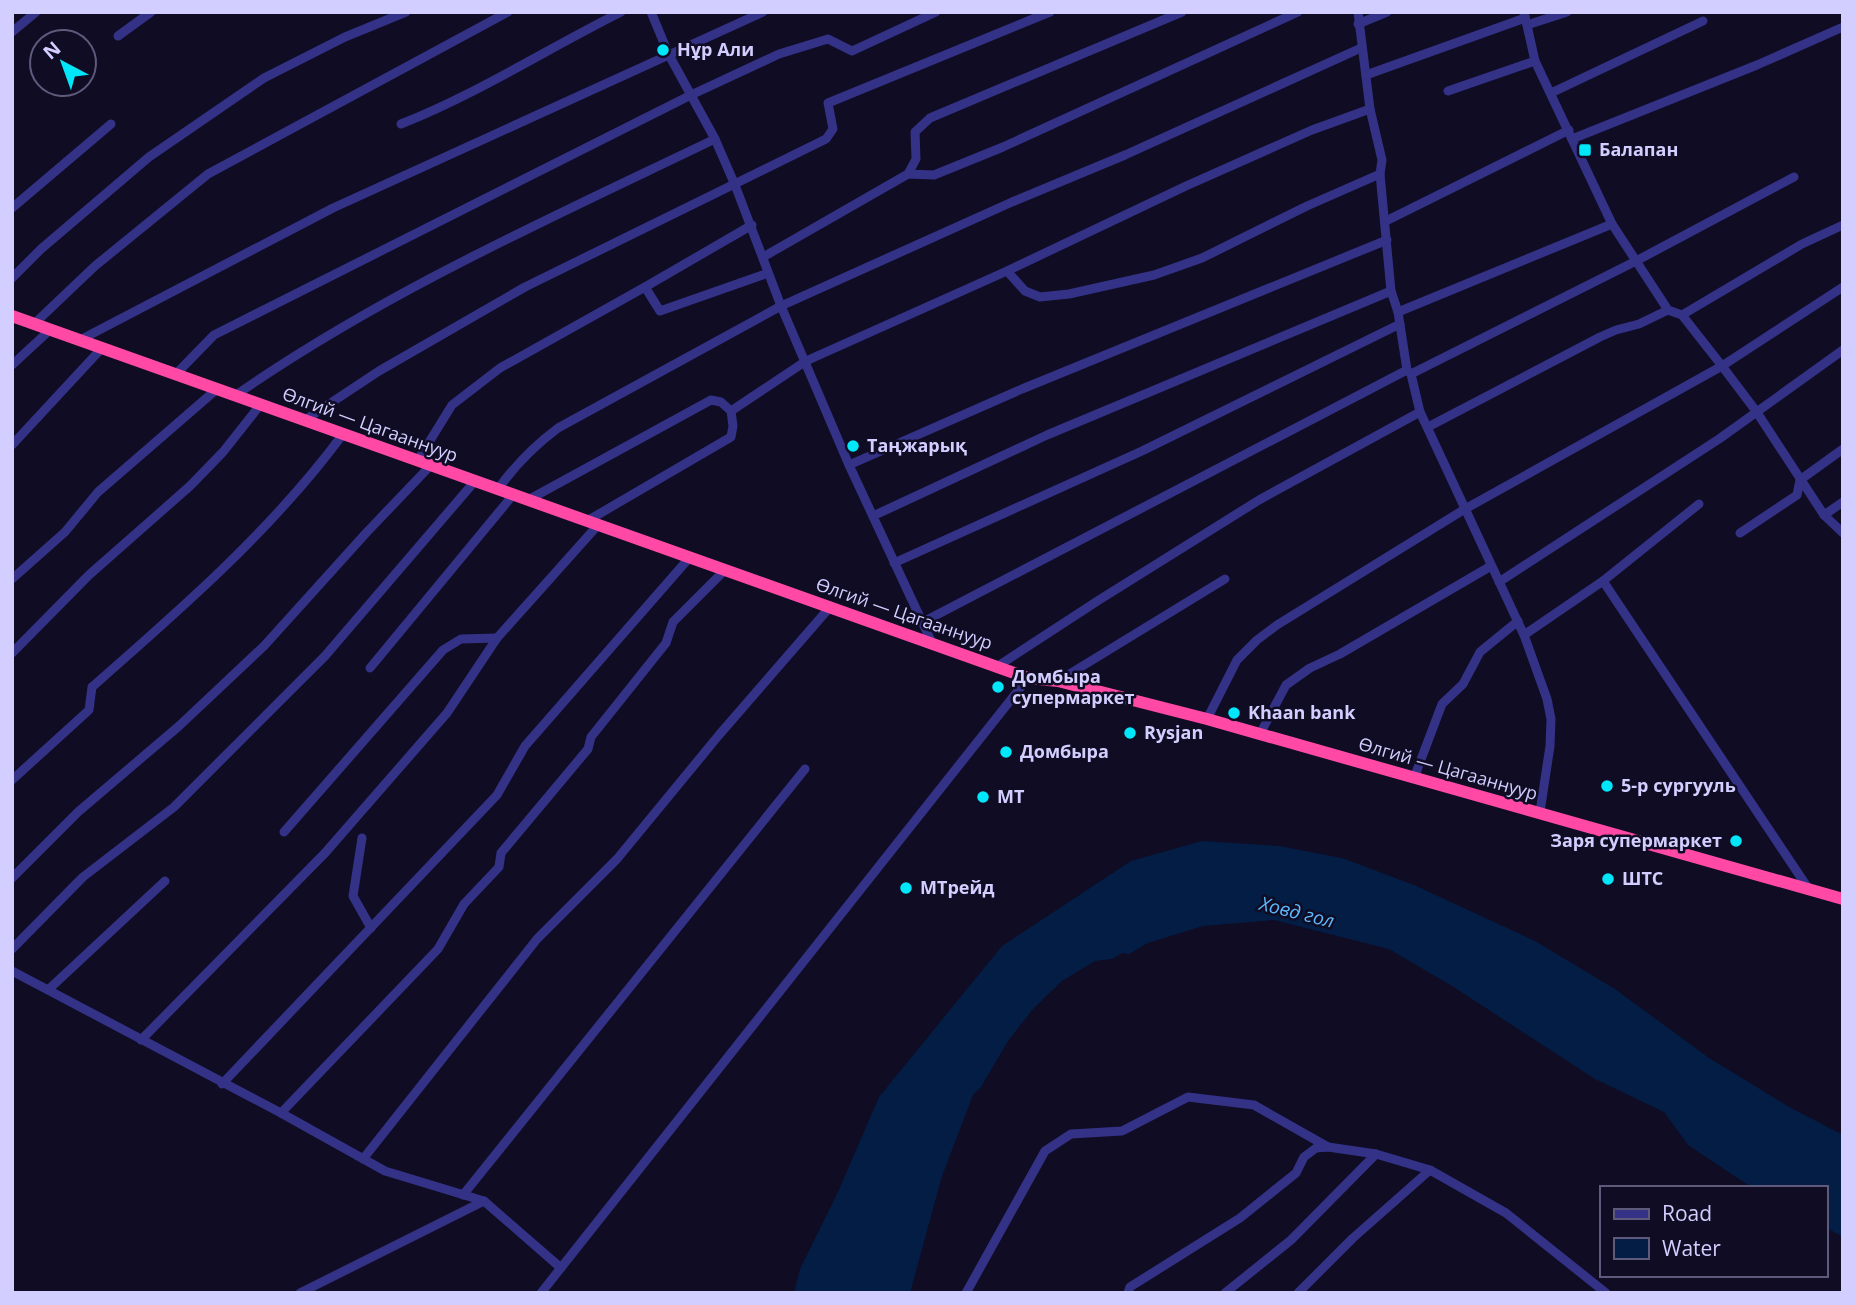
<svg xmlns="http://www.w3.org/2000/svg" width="1855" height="1305" viewBox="0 0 1855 1305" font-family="'Open Sans',sans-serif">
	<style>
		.water { fill: #041d44 }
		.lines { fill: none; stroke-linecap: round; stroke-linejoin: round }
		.minor { stroke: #333287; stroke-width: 9 }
		.highway { stroke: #ff49a5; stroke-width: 12 }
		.poi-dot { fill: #00e7f9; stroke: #0f0c24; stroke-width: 2.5 }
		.labels { text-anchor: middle; stroke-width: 5; stroke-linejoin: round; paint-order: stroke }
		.poi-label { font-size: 18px; font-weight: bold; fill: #d2ceff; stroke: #0f0c24; text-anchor: start }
		.street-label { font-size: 18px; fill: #d2ceff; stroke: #0f0c24 }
		.water-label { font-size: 19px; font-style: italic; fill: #5cb8ff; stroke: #0f0c24 }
	</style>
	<rect width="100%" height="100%" fill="#0f0c24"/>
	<polygon class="water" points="1202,841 1279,846 1342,858 1414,885 1535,941 1615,989 1709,1058 1791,1108 1843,1135 1843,1237 1825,1227 1825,1188 1753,1188 1748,1185 1688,1145 1664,1112 1595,1079 1452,986 1389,949 1274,920 1203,926 1148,943 1129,954 1122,953 1112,959 1095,961 1062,981 1033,1009 1008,1041 981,1087 973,1095 942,1176 910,1293 794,1293 800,1269 838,1192 879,1097 1002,946 1131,861"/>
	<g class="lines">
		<g class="minor">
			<polyline points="651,12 669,55 715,139 735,185 781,306 849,465 932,643"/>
			<polyline points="1358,12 1370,109 1382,160 1380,174 1391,291 1398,312 1407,370 1411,374 1420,412 1524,635 1547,699 1551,719 1550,746 1540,812"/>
			<polyline points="1524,12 1535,61 1612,224 1668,310 1682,315 1722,366 1756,411 1824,515 1843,533"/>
			<polyline points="1358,24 1387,12"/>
			<polyline points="1527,25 1567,12"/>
			<polyline points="12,32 36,12"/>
			<polyline points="118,36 151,12"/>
			<polyline points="1366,75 1525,18"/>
			<polyline points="1448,91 1535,61"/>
			<polyline points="1551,93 1703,21"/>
			<path d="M401,124C477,94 547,49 621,12"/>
			<polyline points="1572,139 1757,65 1843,27"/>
			<polyline points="908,174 916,159 915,132 930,118 1182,12"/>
			<polyline points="12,208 111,124"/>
			<polyline points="1386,221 1569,130"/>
			<polyline points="763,257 908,174 934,175 1003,147 1298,12"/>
			<polyline points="1007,271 1025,291 1040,297 1069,294 1154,275 1202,258 1307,206 1380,174"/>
			<polyline points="12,278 41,249 149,157 264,78 345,37 406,12"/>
			<polyline points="645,287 660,311 768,273"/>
			<polyline points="1398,312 1612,224"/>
			<polyline points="1682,315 1802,244 1843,225"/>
			<polyline points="34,324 95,266 208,174 508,12"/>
			<polyline points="80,340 333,208 763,12"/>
			<polyline points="12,365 51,329"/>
			<polyline points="176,374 214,335 691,95 779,54 828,39 852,51 936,12"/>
			<polyline points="1411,374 1636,261 1794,177"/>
			<path d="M236,395C384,292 553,217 715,139"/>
			<polyline points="305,420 379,371 525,287 826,139 833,129 828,103 1050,12"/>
			<polyline points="1428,427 1600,337 1616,330 1639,324 1668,310"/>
			<polyline points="12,445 102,348"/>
			<polyline points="418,460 452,405 500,368 645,287 752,225"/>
			<polyline points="849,465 1022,389 1387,240"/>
			<path d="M498,489C516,464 534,446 558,428L781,306L1012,202L1125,155L1361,48"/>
			<polyline points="528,500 711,400 721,402 731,411 806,361 1007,271 1186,186 1312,130 1370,109"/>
			<polyline points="1824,515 1843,502"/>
			<polyline points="873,516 1047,435 1391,291"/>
			<polyline points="587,521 731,437 733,426 731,411"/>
			<polyline points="1740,533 1797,495 1800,480 1843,449"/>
			<polyline points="894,563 1142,451 1400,324"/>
			<polyline points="12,579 65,532 98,492 217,389"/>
			<polyline points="1603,581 1808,888"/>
			<polyline points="1499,582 1719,439 1843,350"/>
			<polyline points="923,622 1407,370"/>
			<polyline points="1524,635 1603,581 1699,504"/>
			<polyline points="12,653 89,575 190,486 223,452 261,404"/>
			<polyline points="998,666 1099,600 1259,500 1420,412"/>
			<polyline points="370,668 513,495"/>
			<polyline points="1058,681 1225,579"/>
			<polyline points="1207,719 1237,660 1257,640 1277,625 1465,509 1722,366 1843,287"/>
			<polyline points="1260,734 1286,685 1310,668 1340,654 1491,566"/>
			<polyline points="1414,778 1442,704 1463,684 1480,652 1518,621"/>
			<path d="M12,780L89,710L92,687C181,609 273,529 343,434"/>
			<polyline points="284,832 443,650 461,639 497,638"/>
			<polyline points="362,838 353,896 371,928"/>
			<polyline points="12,878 78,812 179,726 264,646 367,532 431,465"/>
			<polyline points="12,949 83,877 174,807 325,656 475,481"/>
			<polyline points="12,971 281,1113 385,1171 484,1201"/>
			<polyline points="48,990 165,881"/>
			<polyline points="141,1040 325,853 447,713 497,638 598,525"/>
			<polyline points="222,1084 497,795 525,746 690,557"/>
			<polyline points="281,1113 438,949 464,904 499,867 501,853 588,749 591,737 666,643 673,622 725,570"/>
			<polyline points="363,1159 537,939 617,859 719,735 830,607"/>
			<polyline points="463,1195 805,769"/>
			<polyline points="300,1293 484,1201 561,1268"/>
			<polyline points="541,1293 1028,678"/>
			<polyline points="966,1293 1045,1151 1071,1134 1122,1131 1188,1097 1254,1105 1328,1147"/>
			<polyline points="1128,1293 1130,1287 1240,1218 1296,1173 1304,1157 1316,1148 1328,1147 1376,1154 1430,1170"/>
			<polyline points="1225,1293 1291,1240 1376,1154"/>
			<polyline points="1298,1293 1353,1238 1430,1170 1506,1213 1606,1293"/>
		</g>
		<polyline class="highway" points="12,316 1028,678 1058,681 1207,719 1843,899"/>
	</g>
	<g class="poi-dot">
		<circle cx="663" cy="50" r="7"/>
		<rect x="1578" y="143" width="14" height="14" rx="3.5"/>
		<circle cx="853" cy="446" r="7"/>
		<circle cx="998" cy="687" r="7"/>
		<circle cx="1234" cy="713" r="7"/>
		<circle cx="1130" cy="733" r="7"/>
		<circle cx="1006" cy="752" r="7"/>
		<circle cx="1607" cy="786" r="7"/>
		<circle cx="983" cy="797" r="7"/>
		<circle cx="1736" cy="841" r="7"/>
		<circle cx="1608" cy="879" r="7"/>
		<circle cx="906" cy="888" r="7"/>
	</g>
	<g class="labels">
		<g class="poi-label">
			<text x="677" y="56">Нұр Али</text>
			<text x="1599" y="156">Балапан</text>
			<text x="867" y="452">Таңжарық</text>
			<text x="1012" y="683">Домбыра<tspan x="1012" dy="21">супермаркет</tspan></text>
			<text x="1248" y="719">Khaan bank</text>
			<text x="1144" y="739">Rysjan</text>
			<text x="1020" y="758">Домбыра</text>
			<text x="1621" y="792">5-р сургууль</text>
			<text x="997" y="803">МТ</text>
			<text x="1722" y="847" text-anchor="end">Заря супермаркет</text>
			<text x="1622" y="885">ШТС</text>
			<text x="920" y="894">MTрейд</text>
		</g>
		<g class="street-label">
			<text transform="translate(370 425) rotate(20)" y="6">Өлгий — Цагааннуур</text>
			<text transform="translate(904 614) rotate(19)" y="6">Өлгий — Цагааннуур</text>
			<text transform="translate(1448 769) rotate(16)" y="6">Өлгий — Цагааннуур</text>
		</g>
		<g class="water-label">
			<text transform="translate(1297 912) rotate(14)" y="7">Ховд гол</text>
		</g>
	</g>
	<rect width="1855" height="1305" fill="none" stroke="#d2ceff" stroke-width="28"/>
	<rect x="1600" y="1186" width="228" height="91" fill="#0f0c24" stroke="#5d5a7c" stroke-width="2"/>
	<rect x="1614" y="1209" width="35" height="10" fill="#333287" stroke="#5d5a7c" stroke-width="2"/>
	<text x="1662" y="1221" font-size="21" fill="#d2ceff">Road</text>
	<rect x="1614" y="1238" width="35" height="21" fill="#041d44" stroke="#5d5a7c" stroke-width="2"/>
	<text x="1662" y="1256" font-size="21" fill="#d2ceff">Water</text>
	<g transform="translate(63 63) rotate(319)"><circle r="33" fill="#0f0c24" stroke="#5d5a7c" stroke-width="2"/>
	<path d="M0-5L12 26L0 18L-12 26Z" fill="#00e7f9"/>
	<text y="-10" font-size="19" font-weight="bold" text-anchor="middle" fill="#d2ceff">N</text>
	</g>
</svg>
